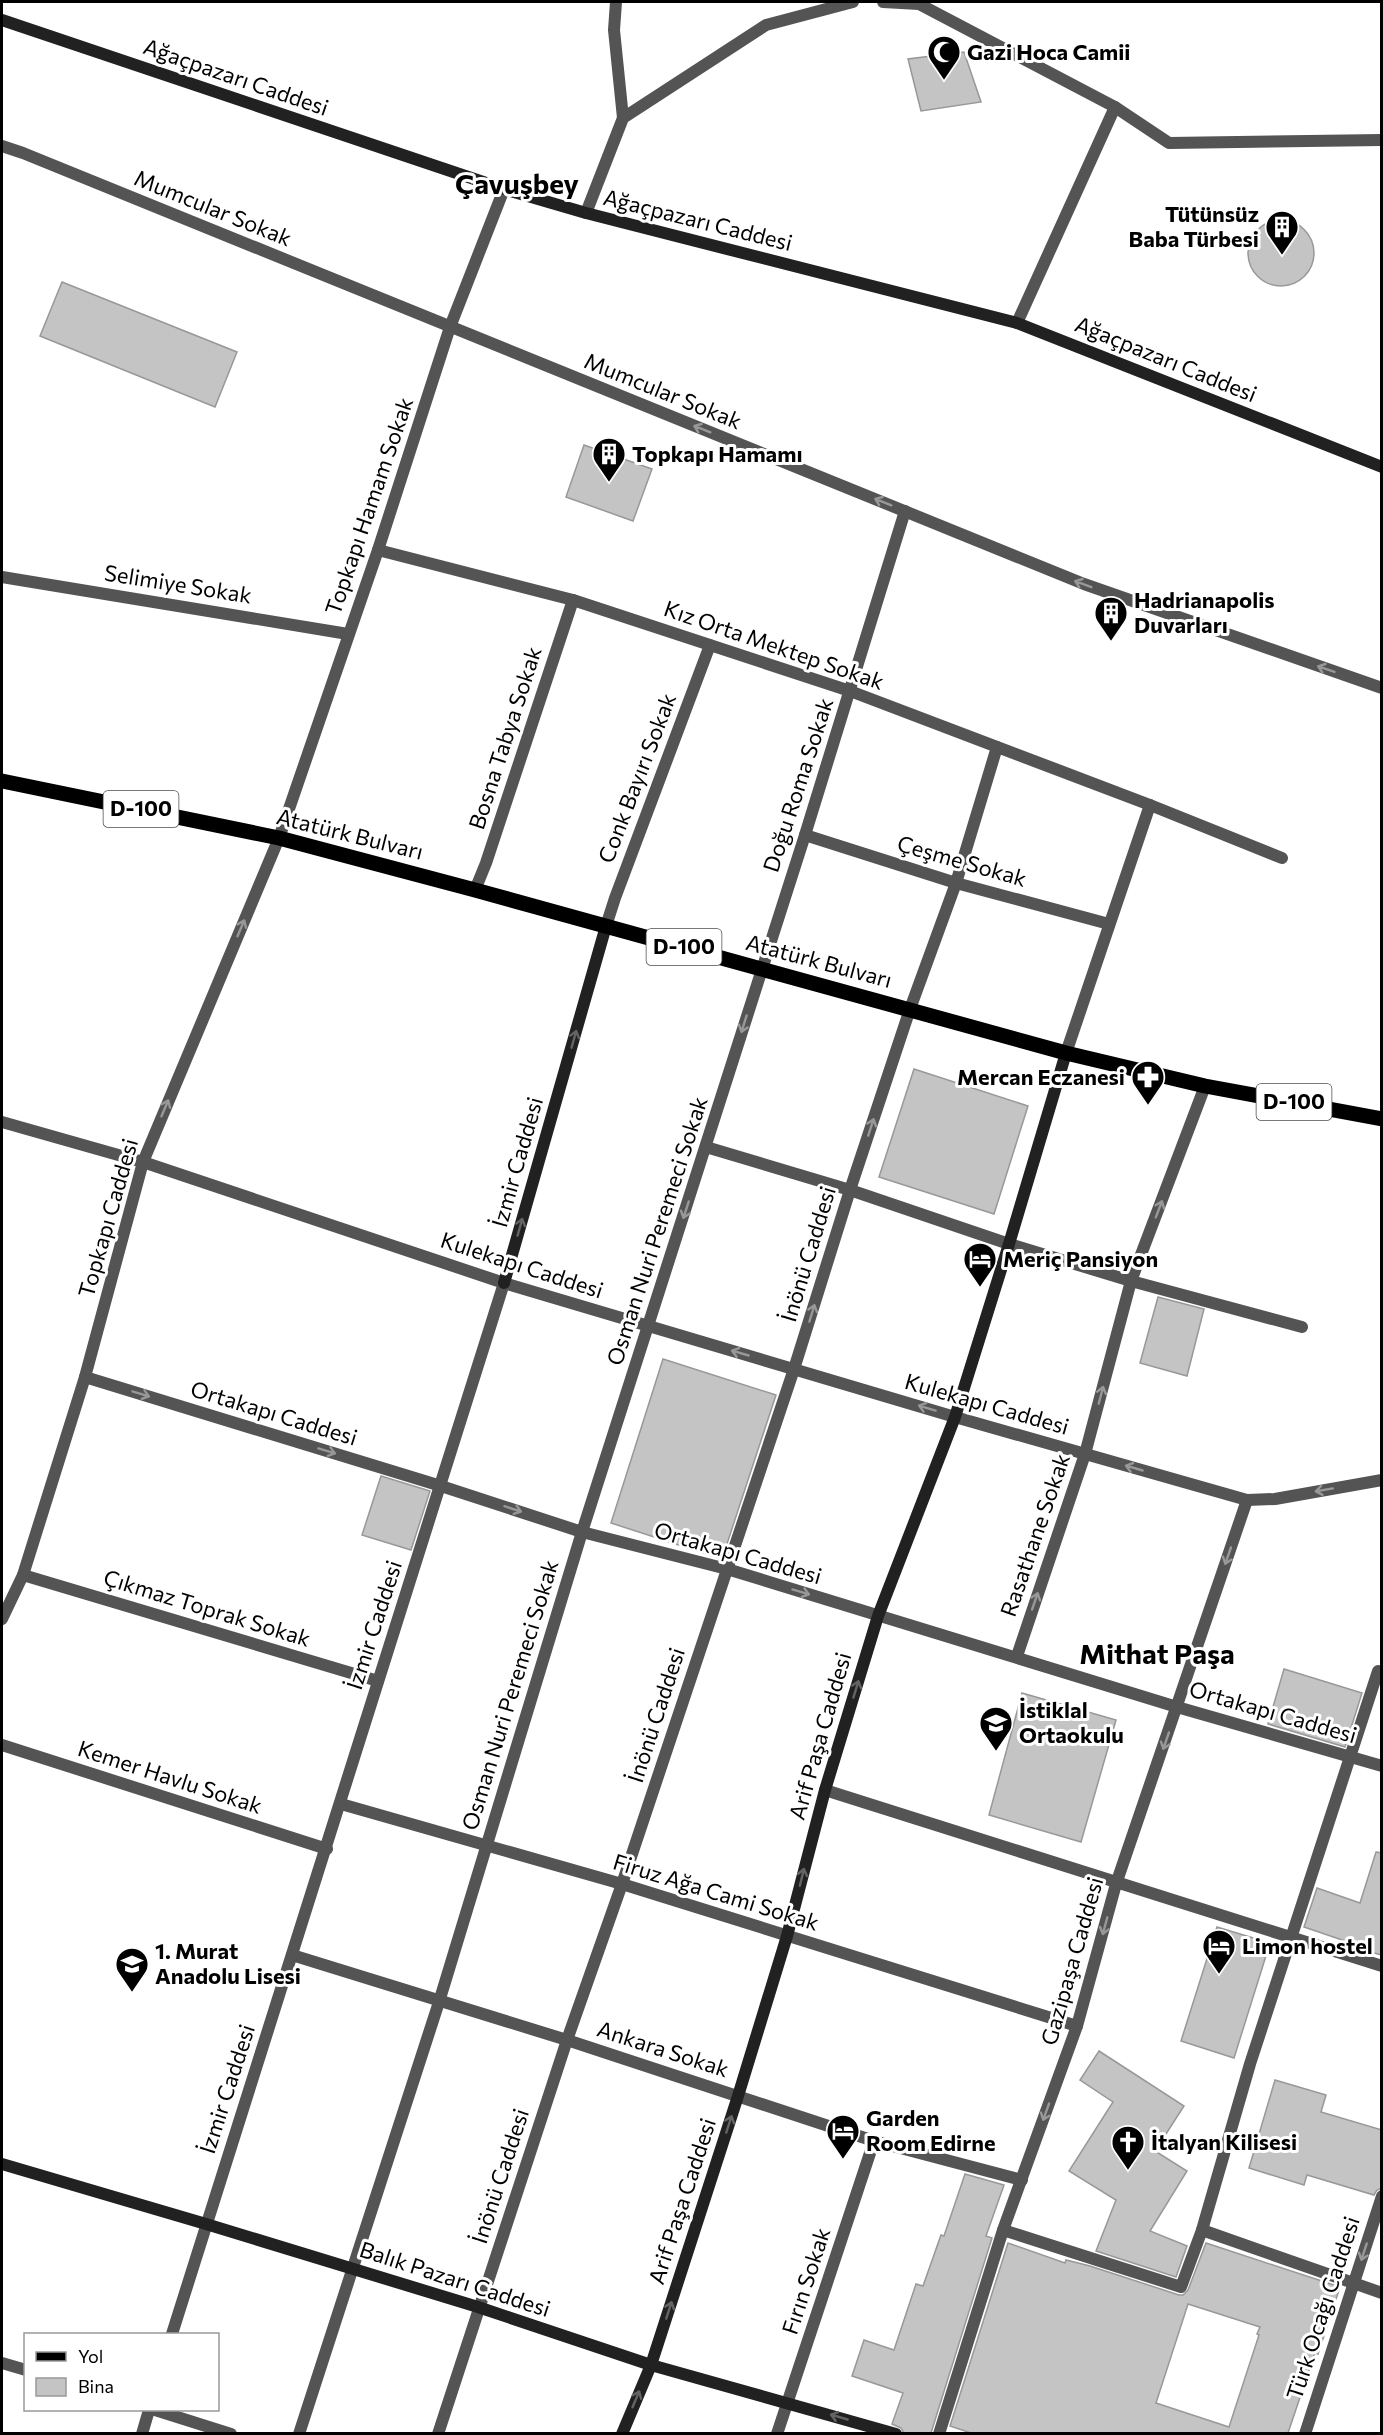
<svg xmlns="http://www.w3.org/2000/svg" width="1383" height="2435" viewBox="0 0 1383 2435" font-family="Commissioner,sans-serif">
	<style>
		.building { fill: #c4c4c4; stroke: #989898; stroke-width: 1.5; fill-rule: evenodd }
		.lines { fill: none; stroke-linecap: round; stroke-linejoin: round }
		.street { stroke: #545454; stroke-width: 12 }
		.secondary { stroke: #212121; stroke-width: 12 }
		.primary { stroke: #000; stroke-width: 15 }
		.oneway { stroke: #989898 }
		.oneway2 { stroke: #646464 }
		.labels { text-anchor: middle; stroke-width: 6; stroke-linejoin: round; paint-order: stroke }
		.shield { fill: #fff; stroke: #4c4c4c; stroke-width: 1.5 }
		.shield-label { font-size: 21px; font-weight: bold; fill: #000 }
		.poi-label { font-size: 22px; font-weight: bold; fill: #000; stroke: #fff; text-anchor: start }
		.street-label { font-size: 22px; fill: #000; stroke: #fff }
		.district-label { font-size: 28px; font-weight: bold; fill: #000; stroke: #fff }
	</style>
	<rect width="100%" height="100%" fill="#fff"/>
	<g class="building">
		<polygon points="964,52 981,102 921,111 908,59"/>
		<circle cx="1281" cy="253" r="33"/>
		<polygon points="62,282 237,352 215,407 40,336"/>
		<polygon points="584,445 652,469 633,521 566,497"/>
		<polygon points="914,1069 1028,1106 994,1214 879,1177"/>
		<polygon points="1158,1297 1204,1309 1187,1376 1140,1363"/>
		<polygon points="663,1359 776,1395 722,1559 611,1523"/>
		<polygon points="381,1476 430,1491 411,1550 362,1535"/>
		<polygon points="1284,1669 1362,1693 1345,1747 1268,1724"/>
		<polygon points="1022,1693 1116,1720 1081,1842 989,1815"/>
		<polygon points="1376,1852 1382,1853 1382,1955 1346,1946 1348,1942 1304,1927 1317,1888 1360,1903"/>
		<polygon points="1217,1927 1270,1943 1234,2058 1181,2041"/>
		<polygon points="1099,2051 1184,2106 1155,2151 1187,2171 1150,2231 1187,2246 1176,2277 1096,2251 1116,2200 1069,2171 1113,2102 1080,2080"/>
		<polygon points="1275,2080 1326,2095 1321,2112 1382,2130 1382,2188 1377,2190 1374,2195 1307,2175 1304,2185 1249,2168"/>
		<polygon points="965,2174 1004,2185 986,2236 992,2238 931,2433 904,2433 901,2428 892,2424 903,2393 852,2376 864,2340 894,2350 916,2284 923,2286 941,2235 944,2236"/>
		<path d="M1008,2243L1065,2263L1066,2260L1090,2266L1179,2295H1183L1188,2290L1206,2243L1340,2287L1318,2354L1315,2353L1288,2433H971L950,2426ZM1188,2304L1260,2327L1257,2334L1259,2335L1229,2427L1156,2403Z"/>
	</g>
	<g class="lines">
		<g class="street">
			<polyline points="616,2 614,30 623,118"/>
			<polyline points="883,2 919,4 1115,107 1169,143 1382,140"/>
			<polyline points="2,146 23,153 1084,584 1382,688"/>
			<polyline points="586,213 623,118 766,25 853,2"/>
			<polyline points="1017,323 1115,107"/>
			<polyline points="378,550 573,600 850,691 1150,805 1282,858"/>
			<polyline points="2,577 348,634"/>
			<polyline points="805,835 956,883 1109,924"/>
			<polyline points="475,890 486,863 573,600"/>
			<polyline points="606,926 615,898 710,645"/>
			<polyline points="1066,1053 1150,805"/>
			<polyline points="2,1122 143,1162 504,1283 955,1417 1247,1500 1275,1499 1382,1480"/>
			<polyline points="706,1147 850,1190 1009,1244 1131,1281 1302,1327"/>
			<polyline points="85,1377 441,1486 582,1532 727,1569 1177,1707 1382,1766"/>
			<polyline points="23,1575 378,1681"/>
			<polyline points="2,1619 23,1575 85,1377 143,1162 279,838 378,550 450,327 504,189"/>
			<polyline points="1017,1656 1085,1454 1131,1281 1205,1086"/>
			<polyline points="2,1745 327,1849"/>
			<polyline points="825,1790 1382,1966"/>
			<polyline points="341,1804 622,1884 1077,2026"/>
			<polyline points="292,1955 567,2040 874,2141 1022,2180"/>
			<polyline points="1003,2230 1181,2287 1202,2230 1250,2064 1378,1671"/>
			<polyline points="1202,2230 1382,2293"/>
			<polyline points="172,2334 504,1283"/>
			<polyline points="2,2363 26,2370"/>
			<polyline points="155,2410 231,2434"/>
			<polyline points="142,2434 149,2410"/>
			<polyline points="299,2434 439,2002 582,1532 805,835 905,511"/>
			<polyline points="438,2434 567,2040 622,1884 794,1369 850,1190 910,1009 956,883 997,747"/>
			<polyline points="777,2434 874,2141"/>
			<polyline points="939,2434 1003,2230 1077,2026 1116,1884 1247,1500"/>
			<polyline points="1305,2434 1382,2196"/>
		</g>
		<g class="secondary">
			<polyline points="2,20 504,189 586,213 1017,323 1382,467"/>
			<polyline points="504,1283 606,926"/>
			<polyline points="2,2164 206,2224 478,2307 651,2365 896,2434"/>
			<polyline points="622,2434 651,2365 738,2096 787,1936 825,1790 878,1616 955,1417 1009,1244 1066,1053"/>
		</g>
		<polyline class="primary" points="2,781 279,838 475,890 1066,1053 1205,1086 1382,1119"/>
	</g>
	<defs><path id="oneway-shaft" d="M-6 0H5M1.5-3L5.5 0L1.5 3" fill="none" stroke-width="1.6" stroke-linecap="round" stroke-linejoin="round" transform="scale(1.5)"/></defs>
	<g class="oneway">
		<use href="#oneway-shaft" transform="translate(702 429) rotate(-158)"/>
		<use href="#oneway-shaft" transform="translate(883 502) rotate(-158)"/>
		<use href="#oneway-shaft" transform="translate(1083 584) rotate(-159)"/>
		<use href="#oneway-shaft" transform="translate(1326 669) rotate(-161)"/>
		<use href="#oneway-shaft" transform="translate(241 928) rotate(-67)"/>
		<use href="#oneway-shaft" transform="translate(744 1024) rotate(107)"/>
		<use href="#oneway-shaft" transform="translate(165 1108) rotate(-67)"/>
		<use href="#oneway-shaft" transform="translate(871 1127) rotate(-72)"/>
		<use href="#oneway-shaft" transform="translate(1159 1209) rotate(-69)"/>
		<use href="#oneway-shaft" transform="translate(686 1210) rotate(108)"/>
		<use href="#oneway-shaft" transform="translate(812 1313) rotate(-73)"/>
		<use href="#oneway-shaft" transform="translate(740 1353) rotate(-164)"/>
		<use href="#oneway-shaft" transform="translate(141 1394) rotate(17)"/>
		<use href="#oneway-shaft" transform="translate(1101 1395) rotate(-75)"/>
		<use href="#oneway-shaft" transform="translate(927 1408) rotate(-163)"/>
		<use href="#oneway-shaft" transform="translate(327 1451) rotate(17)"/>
		<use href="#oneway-shaft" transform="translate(1134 1468) rotate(-164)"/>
		<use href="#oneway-shaft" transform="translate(1324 1490) rotate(170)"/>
		<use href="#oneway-shaft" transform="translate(513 1509) rotate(18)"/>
		<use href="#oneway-shaft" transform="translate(1228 1556) rotate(109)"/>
		<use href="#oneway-shaft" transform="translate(801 1592) rotate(17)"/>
		<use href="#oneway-shaft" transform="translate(1035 1601) rotate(-71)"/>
		<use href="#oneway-shaft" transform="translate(1166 1741) rotate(109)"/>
		<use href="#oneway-shaft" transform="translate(1105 1926) rotate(105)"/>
		<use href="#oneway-shaft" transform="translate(1046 2112) rotate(110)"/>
		<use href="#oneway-shaft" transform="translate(1364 2252) rotate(108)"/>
	</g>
	<g class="oneway2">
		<use href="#oneway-shaft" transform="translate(574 1039) rotate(-74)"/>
		<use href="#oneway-shaft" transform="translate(520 1227) rotate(-74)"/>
		<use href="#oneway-shaft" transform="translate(856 1689) rotate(-73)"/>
		<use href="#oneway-shaft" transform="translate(802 1877) rotate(-76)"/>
		<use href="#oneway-shaft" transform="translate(729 2124) rotate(-72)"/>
		<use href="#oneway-shaft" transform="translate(669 2310) rotate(-72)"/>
		<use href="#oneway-shaft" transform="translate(636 2399) rotate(-67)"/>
		<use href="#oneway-shaft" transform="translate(839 2417) rotate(-164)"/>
	</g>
	<defs>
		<g id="mosque-pin" transform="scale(1.725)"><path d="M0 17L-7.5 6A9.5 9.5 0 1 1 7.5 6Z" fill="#000" stroke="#fff"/><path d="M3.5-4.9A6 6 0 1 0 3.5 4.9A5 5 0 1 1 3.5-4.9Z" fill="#fff"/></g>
		<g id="building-pin" transform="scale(1.725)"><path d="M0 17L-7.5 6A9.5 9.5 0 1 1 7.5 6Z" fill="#000" stroke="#fff"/><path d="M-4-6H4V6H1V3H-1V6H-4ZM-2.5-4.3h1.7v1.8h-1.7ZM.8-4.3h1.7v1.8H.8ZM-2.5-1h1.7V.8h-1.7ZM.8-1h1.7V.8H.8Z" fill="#fff"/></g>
		<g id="pharmacy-pin" transform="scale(1.725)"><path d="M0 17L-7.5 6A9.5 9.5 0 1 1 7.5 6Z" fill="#000" stroke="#fff"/><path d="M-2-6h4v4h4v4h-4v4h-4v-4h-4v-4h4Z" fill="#fff"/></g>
		<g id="hotel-pin" transform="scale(1.725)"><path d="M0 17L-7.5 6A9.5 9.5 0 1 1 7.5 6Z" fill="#000" stroke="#fff"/><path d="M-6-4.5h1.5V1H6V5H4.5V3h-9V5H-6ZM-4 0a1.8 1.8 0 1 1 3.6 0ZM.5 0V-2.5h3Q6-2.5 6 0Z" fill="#fff"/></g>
		<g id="school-pin" transform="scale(1.725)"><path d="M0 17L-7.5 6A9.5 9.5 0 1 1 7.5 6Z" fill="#000" stroke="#fff"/><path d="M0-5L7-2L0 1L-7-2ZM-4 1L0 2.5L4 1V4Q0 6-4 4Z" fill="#fff"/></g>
		<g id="church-pin" transform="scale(1.725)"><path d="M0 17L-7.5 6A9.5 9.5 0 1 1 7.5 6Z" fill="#000" stroke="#fff"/><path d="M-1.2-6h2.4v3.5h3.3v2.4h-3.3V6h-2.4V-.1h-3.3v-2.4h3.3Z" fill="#fff"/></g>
	</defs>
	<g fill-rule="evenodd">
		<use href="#mosque-pin" x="944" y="52"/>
		<use href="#building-pin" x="1282" y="227"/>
		<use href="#building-pin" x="609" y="454"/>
		<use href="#building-pin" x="1111" y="613"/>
		<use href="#pharmacy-pin" x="1148" y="1077"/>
		<use href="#hotel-pin" x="980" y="1259"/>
		<use href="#school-pin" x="996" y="1723"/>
		<use href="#hotel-pin" x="1219" y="1946"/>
		<use href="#school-pin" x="132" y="1964"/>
		<use href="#hotel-pin" x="843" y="2131"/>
		<use href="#church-pin" x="1128" y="2142"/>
	</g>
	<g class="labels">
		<g class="shield">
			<rect x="103.5" y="791" width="75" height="36" rx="4.5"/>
			<rect x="646.5" y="929" width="75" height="36" rx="4.5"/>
			<rect x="1256.5" y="1084" width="75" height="36" rx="4.5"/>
		</g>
		<g class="shield-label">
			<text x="141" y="816">D-100</text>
			<text x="684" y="954">D-100</text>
			<text x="1294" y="1109">D-100</text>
		</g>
		<g class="poi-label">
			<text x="967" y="60">Gazi Hoca Camii</text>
			<text x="1259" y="222" text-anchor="end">Tütünsüz<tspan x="1259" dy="25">Baba Türbesi</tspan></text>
			<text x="632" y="462">Topkapı Hamamı</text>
			<text x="1134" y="608">Hadrianapolis<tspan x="1134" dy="25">Duvarları</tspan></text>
			<text x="1125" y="1085" text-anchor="end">Mercan Eczanesi</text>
			<text x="1003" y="1267">Meriç Pansiyon</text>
			<text x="1019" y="1718">İstiklal<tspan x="1019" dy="25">Ortaokulu</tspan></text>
			<text x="1242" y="1954">Limon hostel</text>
			<text x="155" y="1959">1. Murat<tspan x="155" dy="25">Anadolu Lisesi</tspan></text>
			<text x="866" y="2126">Garden<tspan x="866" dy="25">Room Edirne</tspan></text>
			<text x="1151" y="2150">İtalyan Kilisesi</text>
		</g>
		<g class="street-label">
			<text transform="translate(236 77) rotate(19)" y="8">Ağaçpazarı Caddesi</text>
			<text transform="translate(213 208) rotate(22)" y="8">Mumcular Sokak</text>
			<text transform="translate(698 220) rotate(14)" y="8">Ağaçpazarı Caddesi</text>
			<text transform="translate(1166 359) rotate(22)" y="8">Ağaçpazarı Caddesi</text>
			<text transform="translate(663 391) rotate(22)" y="8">Mumcular Sokak</text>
			<text transform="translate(369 506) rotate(-71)" y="8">Topkapı Hamam Sokak</text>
			<text transform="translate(178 584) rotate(9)" y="8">Selimiye Sokak</text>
			<text transform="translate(774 645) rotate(19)" y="8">Kız Orta Mektep Sokak</text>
			<text transform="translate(505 738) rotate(-72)" y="8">Bosna Tabya Sokak</text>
			<text transform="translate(637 778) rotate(-69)" y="8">Conk Bayırı Sokak</text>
			<text transform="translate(798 785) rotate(-72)" y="8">Doğu Roma Sokak</text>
			<text transform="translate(350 834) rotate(14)" y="8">Atatürk Bulvarı</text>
			<text transform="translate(962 861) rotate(16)" y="8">Çeşme Sokak</text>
			<text transform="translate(819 961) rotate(15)" y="8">Atatürk Bulvarı</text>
			<text transform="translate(517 1162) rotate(-74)" y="8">İzmir Caddesi</text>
			<text transform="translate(108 1218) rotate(-74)" y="8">Topkapı Caddesi</text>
			<text transform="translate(657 1231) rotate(-72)" y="8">Osman Nuri Peremeci Sokak</text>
			<text transform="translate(808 1254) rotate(-73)" y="8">İnönü Caddesi</text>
			<text transform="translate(522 1265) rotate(18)" y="8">Kulekapı Caddesi</text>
			<text transform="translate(987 1404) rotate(16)" y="8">Kulekapı Caddesi</text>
			<text transform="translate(274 1413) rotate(17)" y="8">Ortakapı Caddesi</text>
			<text transform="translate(1035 1535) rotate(-71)" y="8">Rasathane Sokak</text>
			<text transform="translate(738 1553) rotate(16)" y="8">Ortakapı Caddesi</text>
			<text transform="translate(207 1608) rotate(17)" y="8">Çıkmaz Toprak Sokak</text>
			<text transform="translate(374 1625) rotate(-72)" y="8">İzmir Caddesi</text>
			<text transform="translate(510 1695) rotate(-73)" y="8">Osman Nuri Peremeci Sokak</text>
			<text transform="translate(1273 1712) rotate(16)" y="8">Ortakapı Caddesi</text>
			<text transform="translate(656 1715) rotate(-72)" y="8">İnönü Caddesi</text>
			<text transform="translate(820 1736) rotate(-74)" y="8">Arif Paşa Caddesi</text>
			<text transform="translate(170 1777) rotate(18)" y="8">Kemer Havlu Sokak</text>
			<text transform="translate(716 1892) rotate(17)" y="8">Firuz Ağa Cami Sokak</text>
			<text transform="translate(1072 1961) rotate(-74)" y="8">Gazipaşa Caddesi</text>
			<text transform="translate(663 2049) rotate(18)" y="8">Ankara Sokak</text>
			<text transform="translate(227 2089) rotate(-72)" y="8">İzmir Caddesi</text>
			<text transform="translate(500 2176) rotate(-72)" y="8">İnönü Caddesi</text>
			<text transform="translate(682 2201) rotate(-72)" y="8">Arif Paşa Caddesi</text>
			<text transform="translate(455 2279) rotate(18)" y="8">Balık Pazarı Caddesi</text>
			<text transform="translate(806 2281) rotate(-72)" y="8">Fırın Sokak</text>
			<text transform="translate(1323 2308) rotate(-72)" y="8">Türk Ocağı Caddesi</text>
		</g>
		<g class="district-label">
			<text x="517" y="194">Çavuşbey</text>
			<text x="1157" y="1664">Mithat Paşa</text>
		</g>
	</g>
	<rect width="1383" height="2435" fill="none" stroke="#000000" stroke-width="6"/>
	<rect x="24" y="2333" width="195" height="78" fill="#ffffff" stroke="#999999" stroke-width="1.5"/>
	<rect x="36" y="2352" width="30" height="9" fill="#000000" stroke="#999999" stroke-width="1.5"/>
	<text x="78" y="2363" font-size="18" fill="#000000">Yol</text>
	<rect x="36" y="2378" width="30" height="18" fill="#c4c4c4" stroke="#999999" stroke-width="1.5"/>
	<text x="78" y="2393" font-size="18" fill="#000000">Bina</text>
</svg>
